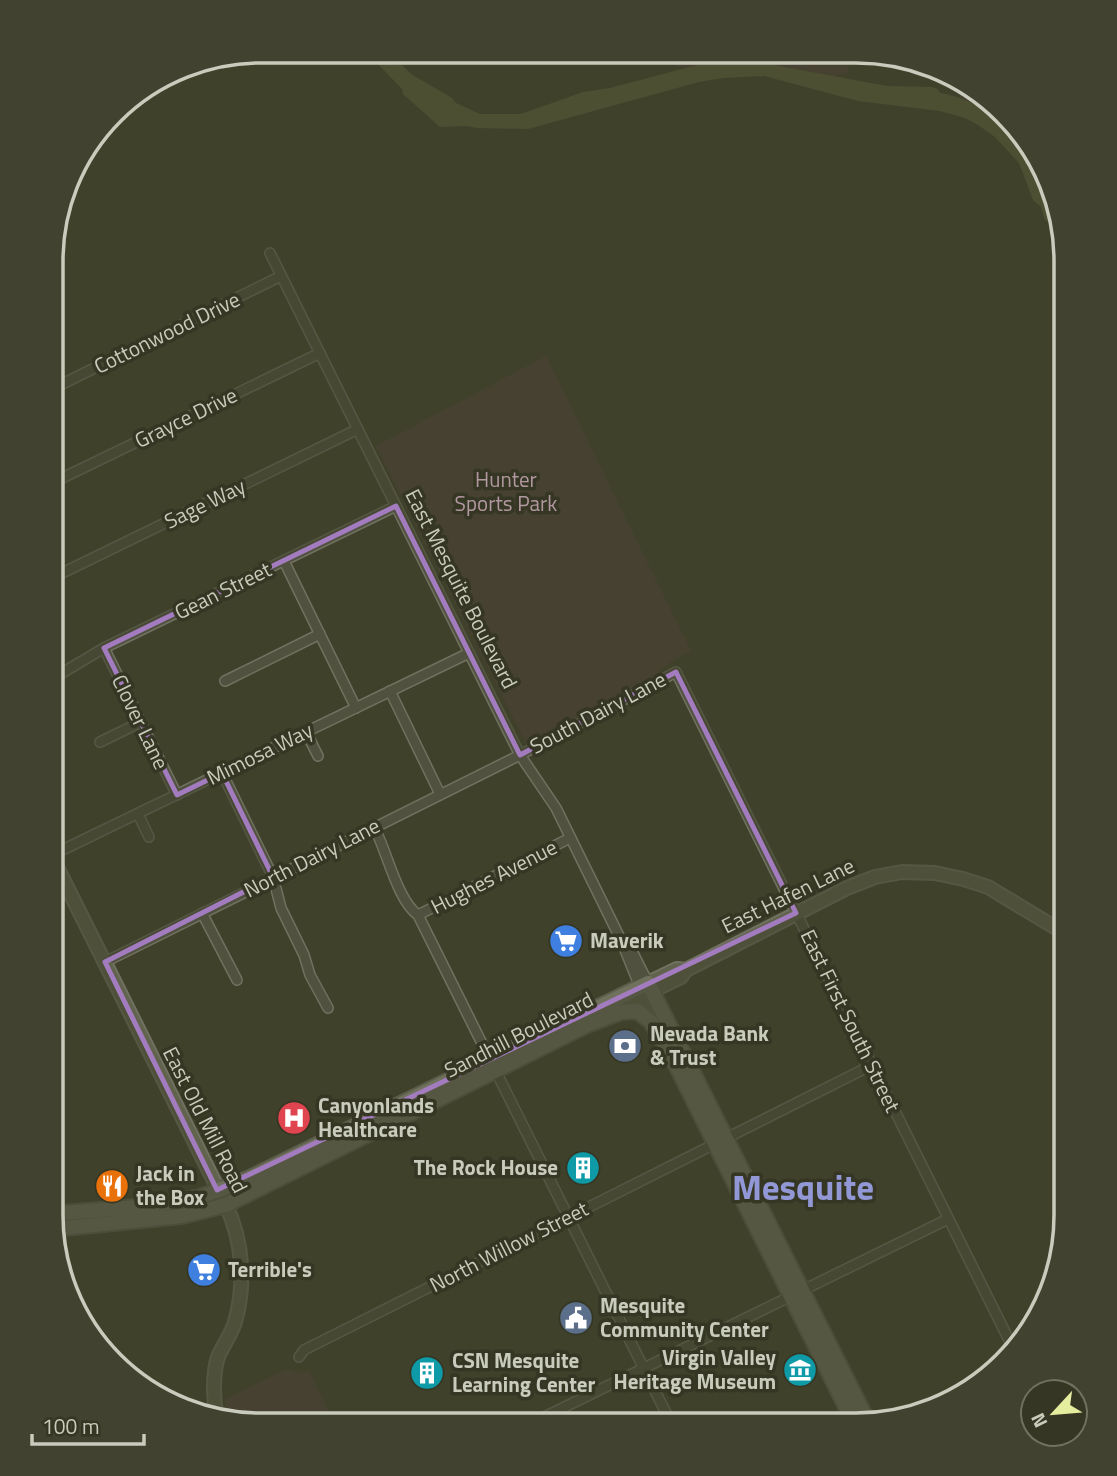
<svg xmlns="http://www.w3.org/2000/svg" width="1117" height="1476" viewBox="0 0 1117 1476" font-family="'Titillium Web',sans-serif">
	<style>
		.green { fill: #4e4239 }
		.water { fill: #5d5f3b }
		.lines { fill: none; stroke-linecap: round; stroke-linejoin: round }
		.street-casing { stroke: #707160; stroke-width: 12 }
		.secondary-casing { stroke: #707160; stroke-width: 16 }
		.primary-casing { stroke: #5c5d4b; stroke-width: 18 }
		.street { stroke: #50513f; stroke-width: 9 }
		.secondary { stroke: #61634d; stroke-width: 12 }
		.primary { stroke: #6f715d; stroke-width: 14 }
		.marked { fill: none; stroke: #a27cbe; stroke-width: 5; stroke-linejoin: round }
		.labels { text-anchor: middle; stroke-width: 7; stroke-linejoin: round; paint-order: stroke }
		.street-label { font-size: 21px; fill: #c9cbbc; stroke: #353623 }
		.park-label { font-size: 21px; fill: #b298a0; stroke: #353623 }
		.poi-label { font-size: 21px; font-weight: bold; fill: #c9cbbc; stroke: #353623; text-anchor: start }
		.town-label { font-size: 35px; font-weight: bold; fill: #9298d5; stroke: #353623 }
		.rim { fill: none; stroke: #c9cbbc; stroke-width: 3.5 }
	</style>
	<rect width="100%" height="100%" fill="#40412b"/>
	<g class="green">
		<polygon points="665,52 818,52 844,58 849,65 847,73 833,76 742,59 697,65 685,69 664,61"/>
		<polygon points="966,84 973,87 1019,139 1010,130 960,97 960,87"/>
		<polygon points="546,356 691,651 669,663 648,683 526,743 376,446"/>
		<polygon points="287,1369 300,1373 309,1371 335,1424 234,1423 228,1421 225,1399"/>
	</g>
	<path class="water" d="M368,51H388L411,74L452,98L456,103L480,114H521L583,92L610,88L697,65L742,59L887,86L932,87L938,89L940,93C988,101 1026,138 1046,181C1052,197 1055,213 1059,229L1045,220L1041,207L1033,200L1019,163L995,137L978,125L965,118L940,111L858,101L764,76L723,78L699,82L528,129L477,128L467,126L440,127L403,94L402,89L372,58Z"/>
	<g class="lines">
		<g class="street-casing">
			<g id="street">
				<polyline points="270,253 520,755 556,808 621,940 640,987"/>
				<polyline points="52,389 281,276"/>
				<polyline points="52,483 320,353"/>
				<polyline points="284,561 356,708"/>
				<polyline points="52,578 358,429"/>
				<polyline points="104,648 177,795"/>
				<polyline points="52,679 104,648 396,506"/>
				<polyline points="225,681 320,634"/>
				<polyline points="390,691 440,794"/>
				<polyline points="306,732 318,756"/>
				<polyline points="100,742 141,722"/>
				<polyline points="222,773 273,877 281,908 304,955 310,975 328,1008"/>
				<polyline points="138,814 149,837"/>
				<path d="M374,827C387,851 397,900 418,915L672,1425"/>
				<polyline points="52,855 469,653"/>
				<polyline points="202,913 237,980"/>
				<polyline points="418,915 570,838"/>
				<polyline points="622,941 633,953 648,983"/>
				<polyline points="105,962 520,755 676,672 1013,1348"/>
				<polyline points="299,1357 304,1350 872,1065"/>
				<polyline points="530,1424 948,1219"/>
			</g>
		</g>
		<g class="secondary-casing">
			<g id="secondary">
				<path d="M51,855L226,1205C243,1242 246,1283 235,1322C231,1335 223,1345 218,1357C212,1376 214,1397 216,1417"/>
				<polyline points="648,983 677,969 686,970"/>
				<polyline points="640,987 659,1027"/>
				<polyline points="609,1012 681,977 686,970 847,888 875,877 902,872 935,873 963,879 988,887 1066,934"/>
			</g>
		</g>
		<g class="primary-casing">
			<g id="primary">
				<polyline points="51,1214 149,1206 200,1197 248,1179 648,983 868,1422"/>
				<polyline points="54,1229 182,1216 226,1205 587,1025 621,1012 637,1011 651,1022 669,1051 855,1425"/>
			</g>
		</g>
		<use href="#street" class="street"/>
		<use href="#secondary" class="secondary"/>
		<use href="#primary" class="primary"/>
	</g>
	<path d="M0 0H1117V1476H0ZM396,506L520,755L676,672L796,913L217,1190L105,962L273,877L222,773L177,795L104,648Z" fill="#40412b" fill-opacity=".55" fill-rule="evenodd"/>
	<path class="marked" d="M396,506L520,755L676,672L796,913L217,1190L105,962L273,877L222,773L177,795L104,648Z"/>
	<defs>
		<g id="supermarket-disc" transform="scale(1.75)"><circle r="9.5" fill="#3f7fe0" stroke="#353623"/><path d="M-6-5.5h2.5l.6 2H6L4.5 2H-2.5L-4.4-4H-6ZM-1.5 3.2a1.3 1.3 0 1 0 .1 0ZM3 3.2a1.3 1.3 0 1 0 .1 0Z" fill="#fff"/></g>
		<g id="bank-disc" transform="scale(1.75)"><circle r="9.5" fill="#5c6f8a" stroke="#353623"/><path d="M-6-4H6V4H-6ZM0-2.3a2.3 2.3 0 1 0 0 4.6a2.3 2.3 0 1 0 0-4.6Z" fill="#fff"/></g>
		<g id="hospital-disc" transform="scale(1.75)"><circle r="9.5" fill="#e0444e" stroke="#353623"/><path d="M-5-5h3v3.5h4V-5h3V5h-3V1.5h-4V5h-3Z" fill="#fff"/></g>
		<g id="building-disc" transform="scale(1.75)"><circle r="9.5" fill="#0f9aa8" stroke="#353623"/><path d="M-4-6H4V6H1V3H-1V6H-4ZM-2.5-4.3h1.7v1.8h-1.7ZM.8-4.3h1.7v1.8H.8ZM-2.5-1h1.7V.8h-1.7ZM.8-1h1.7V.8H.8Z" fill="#fff"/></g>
		<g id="restaurant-disc" transform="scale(1.75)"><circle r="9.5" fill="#e8710a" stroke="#353623"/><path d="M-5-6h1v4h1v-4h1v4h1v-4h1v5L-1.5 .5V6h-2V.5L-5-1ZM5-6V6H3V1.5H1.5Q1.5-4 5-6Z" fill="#fff"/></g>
		<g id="civic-disc" transform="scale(1.75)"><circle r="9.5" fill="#5c6f8a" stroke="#353623"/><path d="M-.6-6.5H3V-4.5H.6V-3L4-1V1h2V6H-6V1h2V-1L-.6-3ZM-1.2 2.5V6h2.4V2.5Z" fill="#fff"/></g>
		<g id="museum-disc" transform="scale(1.75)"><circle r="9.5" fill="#0f9aa8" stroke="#353623"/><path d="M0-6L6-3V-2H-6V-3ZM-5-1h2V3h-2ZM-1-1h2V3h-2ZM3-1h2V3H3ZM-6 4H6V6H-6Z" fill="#fff"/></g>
	</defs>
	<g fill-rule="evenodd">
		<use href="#supermarket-disc" x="566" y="941"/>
		<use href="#bank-disc" x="625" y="1046"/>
		<use href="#hospital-disc" x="294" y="1118"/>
		<use href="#building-disc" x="583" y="1168"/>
		<use href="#restaurant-disc" x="112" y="1186"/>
		<use href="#supermarket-disc" x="204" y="1270"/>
		<use href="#civic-disc" x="576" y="1318"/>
		<use href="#museum-disc" x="800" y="1370"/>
		<use href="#building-disc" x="427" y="1373"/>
	</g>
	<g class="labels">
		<g class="street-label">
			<text transform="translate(167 333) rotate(-26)" y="7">Cottonwood Drive</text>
			<text transform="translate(186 418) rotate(-26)" y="7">Grayce Drive</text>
			<text transform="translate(205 504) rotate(-26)" y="7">Sage Way</text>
			<text transform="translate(461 589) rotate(63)" y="7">East Mesquite Boulevard</text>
			<text transform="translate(223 591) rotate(-26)" y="7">Gean Street</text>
			<text transform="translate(598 713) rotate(-28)" y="7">South Dairy Lane</text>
			<text transform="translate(140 722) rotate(64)" y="7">Clover Lane</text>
			<text transform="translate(260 754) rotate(-26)" y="7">Mimosa Way</text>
			<text transform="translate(312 858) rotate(-27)" y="7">North Dairy Lane</text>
			<text transform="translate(494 877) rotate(-27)" y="7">Hughes Avenue</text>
			<text transform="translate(788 896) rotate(-26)" y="7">East Hafen Lane</text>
			<text transform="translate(850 1021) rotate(64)" y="7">East First South Street</text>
			<text transform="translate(519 1035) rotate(-27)" y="7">Sandhill Boulevard</text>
			<text transform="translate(205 1120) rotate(63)" y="7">East Old Mill Road</text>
			<text transform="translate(509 1247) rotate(-27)" y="7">North Willow Street</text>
		</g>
		<g class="park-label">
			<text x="506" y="487">Hunter<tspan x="506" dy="24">Sports Park</tspan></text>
		</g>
		<g class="poi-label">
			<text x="590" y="948">Maverik</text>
			<text x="650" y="1041">Nevada Bank<tspan x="650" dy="24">&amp; Trust</tspan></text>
			<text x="318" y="1113">Canyonlands<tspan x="318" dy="24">Healthcare</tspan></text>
			<text x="558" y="1175" text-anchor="end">The Rock House</text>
			<text x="136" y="1181">Jack in<tspan x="136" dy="24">the Box</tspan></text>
			<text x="228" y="1277">Terrible's</text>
			<text x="600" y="1313">Mesquite<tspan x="600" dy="24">Community Center</tspan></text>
			<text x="776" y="1365" text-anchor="end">Virgin Valley<tspan x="776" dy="24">Heritage Museum</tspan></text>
			<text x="452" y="1368">CSN Mesquite<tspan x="452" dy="24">Learning Center</tspan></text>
		</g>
		<g class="town-label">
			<text x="803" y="1200">Mesquite</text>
		</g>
	</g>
	<path d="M0 0H1117V1476H0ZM261 63H856A198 198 0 0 1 1054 261V1215A198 198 0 0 1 856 1413H261A198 198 0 0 1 63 1215V261A198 198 0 0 1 261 63Z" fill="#41422f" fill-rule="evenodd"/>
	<path class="rim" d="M261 63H856A198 198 0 0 1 1054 261V1215A198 198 0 0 1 856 1413H261A198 198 0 0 1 63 1215V261A198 198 0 0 1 261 63Z"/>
	<g transform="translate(1054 1413) rotate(244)"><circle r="33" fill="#353623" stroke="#707260" stroke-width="2"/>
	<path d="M0-5L12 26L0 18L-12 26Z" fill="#e5ed9f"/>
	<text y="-10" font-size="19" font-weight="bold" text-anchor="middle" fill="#c9cbbc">N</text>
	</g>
	<path d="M32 1434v10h112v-10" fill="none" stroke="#c9cbbc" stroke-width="3.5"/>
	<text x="42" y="1434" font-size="21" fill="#c9cbbc" stroke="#353623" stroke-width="5" paint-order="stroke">100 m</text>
</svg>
